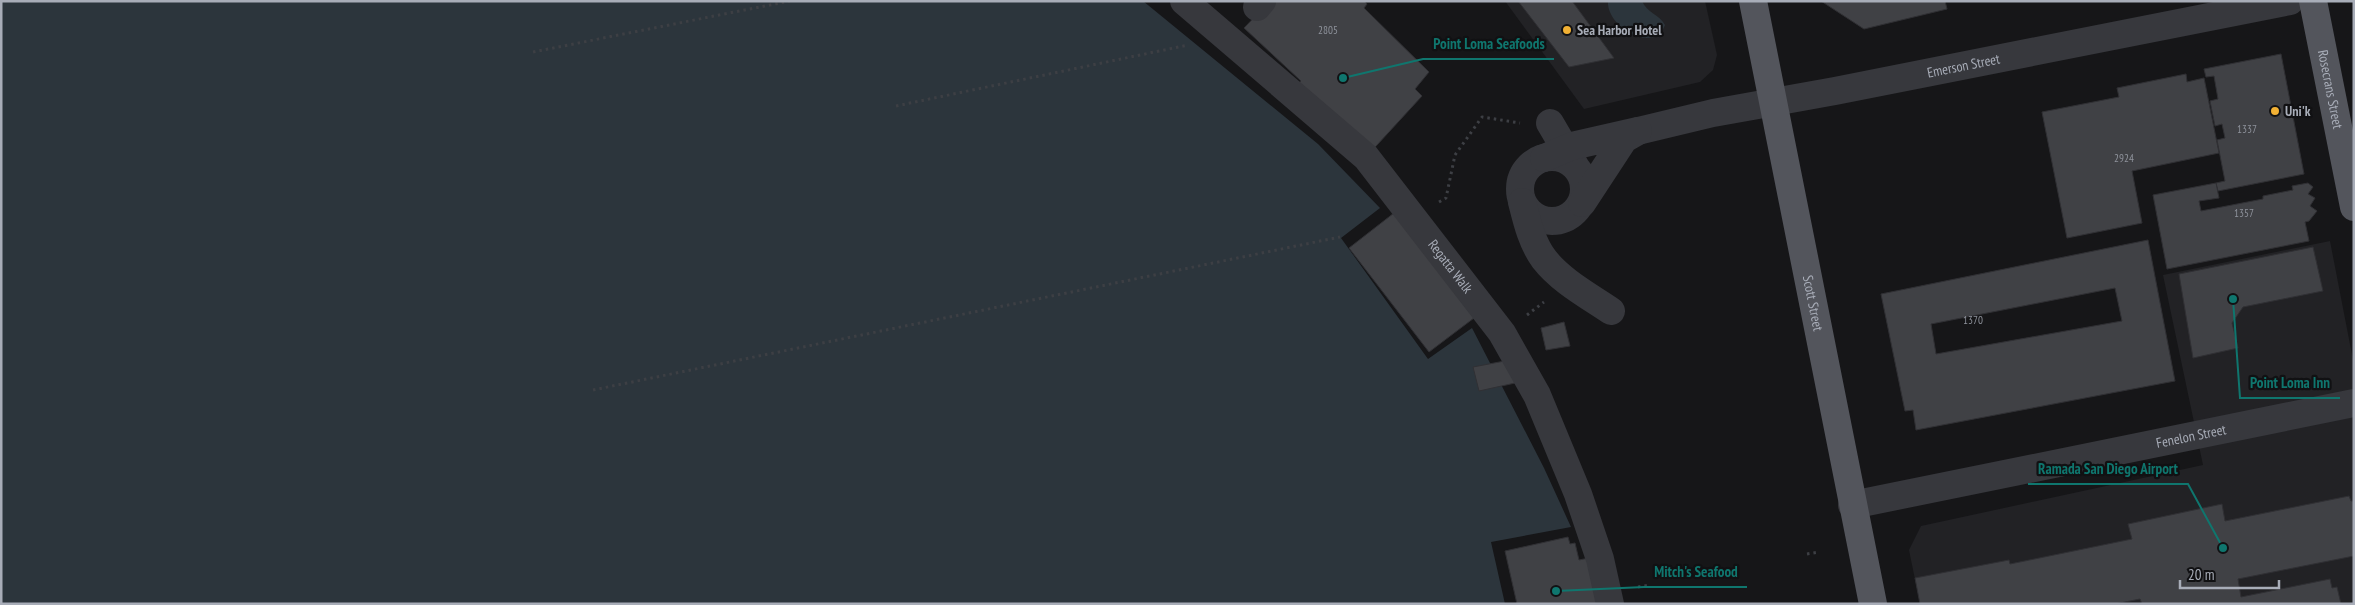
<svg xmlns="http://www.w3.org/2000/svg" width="2355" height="605" viewBox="0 0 2355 605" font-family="'PT Sans Narrow',sans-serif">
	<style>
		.built { fill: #222225 }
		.water { fill: #2c353c }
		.building { fill: #404145; stroke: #303034; fill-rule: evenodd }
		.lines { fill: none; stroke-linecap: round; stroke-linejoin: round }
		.path { stroke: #3d3f44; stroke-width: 3; stroke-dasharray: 2.5 4; stroke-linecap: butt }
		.minor { stroke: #37383d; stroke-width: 28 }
		.major { stroke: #53555c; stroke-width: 28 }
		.poi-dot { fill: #f2b134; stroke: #111113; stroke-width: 2 }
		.labels { text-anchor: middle; stroke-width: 4.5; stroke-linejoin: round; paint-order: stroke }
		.number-label { font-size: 11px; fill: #8e929b }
		.poi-label { font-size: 14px; font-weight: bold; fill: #a8adb8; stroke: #111113; text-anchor: start }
		.street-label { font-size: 14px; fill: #a8adb8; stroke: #111113 }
		.leader { fill: none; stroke: #0f766e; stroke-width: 2 }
		.callout-dot { fill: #0f766e; stroke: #111113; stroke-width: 2 }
		.callout-label { font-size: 15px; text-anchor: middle; font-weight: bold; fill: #0f766e; stroke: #111113; stroke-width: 4.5; stroke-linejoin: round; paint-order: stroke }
	</style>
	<rect width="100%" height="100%" fill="#161618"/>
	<g class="built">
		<polygon points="1505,1 1705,1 1717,55 1713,70 1700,82 1584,109"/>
		<polygon points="2330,241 2354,365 2354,604 1920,604 1909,550 1921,526 2203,465 2163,275"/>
	</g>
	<g class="water">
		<polygon points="1,1 1143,1 1318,144 1380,208 1341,238 1428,359 1472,328 1544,468 1571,527 1491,542 1505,604 1,604"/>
		<path d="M1608,1H1642C1647,13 1659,14 1665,25C1654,55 1606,27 1608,1Z"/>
	</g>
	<g class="building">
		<polygon points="1270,1 1364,1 1367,4 1364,8 1429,72 1415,89 1422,96 1366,157 1289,92 1301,81 1244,28"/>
		<polygon points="1518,1 1572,1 1614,58 1569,67"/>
		<polygon points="1821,1 1945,1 1947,9 1864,29"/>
		<polygon points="2281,54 2304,174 2218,191 2216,183 2225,181 2217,140 2225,138 2222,124 2215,126 2210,101 2218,99 2214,76 2206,77 2204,69"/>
		<polygon points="2186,74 2187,82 2204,78 2219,153 2132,171 2142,223 2067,238 2042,112 2119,97 2117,88"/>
		<polygon points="2216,183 2219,198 2199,201 2201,211 2263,199 2263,196 2293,190 2292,186 2308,183 2313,187 2308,194 2315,198 2310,206 2317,211 2309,221 2305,222 2309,241 2167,269 2153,195"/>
		<polygon points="1394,213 1474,318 1429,352 1349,248"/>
		<path d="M2148,240L2175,381L1916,430L1913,410L1905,411L1881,294ZM2115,288L2122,321L1936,354L1931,324Z"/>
		<polygon points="2313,247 2323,291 2243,307 2232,323 2238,348 2193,358 2179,274"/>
		<polygon points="1564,322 1570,346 1546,350 1541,328"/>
		<polygon points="1510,360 1515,383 1479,391 1473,367"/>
		<polygon points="2349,496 2351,501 2354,501 2354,556 2238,579 2241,597 2330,579 2332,588 2337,587 2341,604 2142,604 2140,599 2115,604 1920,604 1915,578 2009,560 2010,564 2132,539 2128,524 2222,504 2225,521"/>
		<polygon points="1568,537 1570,544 1575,543 1579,560 1594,557 1603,604 1517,604 1505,551"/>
	</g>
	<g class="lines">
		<g class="path">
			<polyline points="533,52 790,1"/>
			<polyline points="896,106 1188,45"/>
			<polyline points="1439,202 1446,198 1455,155 1482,117 1520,123"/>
			<polyline points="1527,315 1544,302"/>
			<polyline points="593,390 1340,237"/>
			<polyline points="1807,554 1819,552"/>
			<polyline points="1638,587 1650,585"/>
		</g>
		<g class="minor">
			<path id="s1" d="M1184,1L1366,157L1502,333L1537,395L1578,494L1600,559L1610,604"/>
			<polyline points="1257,7 1262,1"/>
			<polyline points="1550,123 1574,164"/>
			<path id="s2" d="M1638,131L1713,113L1835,91L2290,1"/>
			<circle cx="1552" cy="189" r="32"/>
			<polyline points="1544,158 1572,146 1638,131 1624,139 1582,203"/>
			<path d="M1522,202C1527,222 1532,243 1544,259C1561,281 1589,296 1611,311"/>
			<path id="s3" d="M1852,505L2354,403"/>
		</g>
		<g class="major">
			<path id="s4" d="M1753,1L1873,604"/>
			<path id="s5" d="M2313,1L2354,207"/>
		</g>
	</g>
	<g class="poi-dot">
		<circle cx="1567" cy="30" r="5"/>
		<circle cx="2275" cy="111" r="5"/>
	</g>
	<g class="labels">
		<g class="number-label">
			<text x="1328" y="34">2805</text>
			<text x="2247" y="133">1337</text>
			<text x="2124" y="162">2924</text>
			<text x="2244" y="217">1357</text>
			<text x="1973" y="324">1370</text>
		</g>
		<g class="poi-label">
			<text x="1577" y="35">Sea Harbor Hotel</text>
			<text x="2285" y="116">Uni'k</text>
		</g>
		<g class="street-label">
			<text dy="5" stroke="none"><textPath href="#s2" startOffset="332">Emerson Street</textPath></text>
			<text dy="5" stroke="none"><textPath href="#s5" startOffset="90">Rosecrans Street</textPath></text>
			<text dy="5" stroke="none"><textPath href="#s1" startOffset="378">Regatta Walk</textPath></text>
			<text dy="5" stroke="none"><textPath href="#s4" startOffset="308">Scott Street</textPath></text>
			<text dy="5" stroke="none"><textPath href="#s3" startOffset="346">Fenelon Street</textPath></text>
		</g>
	</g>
	<path class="leader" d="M1343 78L1423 59H1554M2233 299L2240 398H2340M2223 548L2188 484H2028M1556 591L1644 587H1747"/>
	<g class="callout-dot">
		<circle cx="1343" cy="78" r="5"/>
		<circle cx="2233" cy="299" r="5"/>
		<circle cx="2223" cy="548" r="5"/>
		<circle cx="1556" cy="591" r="5"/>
	</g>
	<g class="callout-label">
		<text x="1489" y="49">Point Loma Seafoods</text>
		<text x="2290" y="388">Point Loma Inn</text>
		<text x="2108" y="474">Ramada San Diego Airport</text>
		<text x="1696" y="577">Mitch's Seafood</text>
	</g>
	<rect width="2355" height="605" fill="none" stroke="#a8adb8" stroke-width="5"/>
	<path d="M2180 580v8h99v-8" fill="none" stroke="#a8adb8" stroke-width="2.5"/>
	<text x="2188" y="580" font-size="15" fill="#a8adb8" stroke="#111113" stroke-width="4" paint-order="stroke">20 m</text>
</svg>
